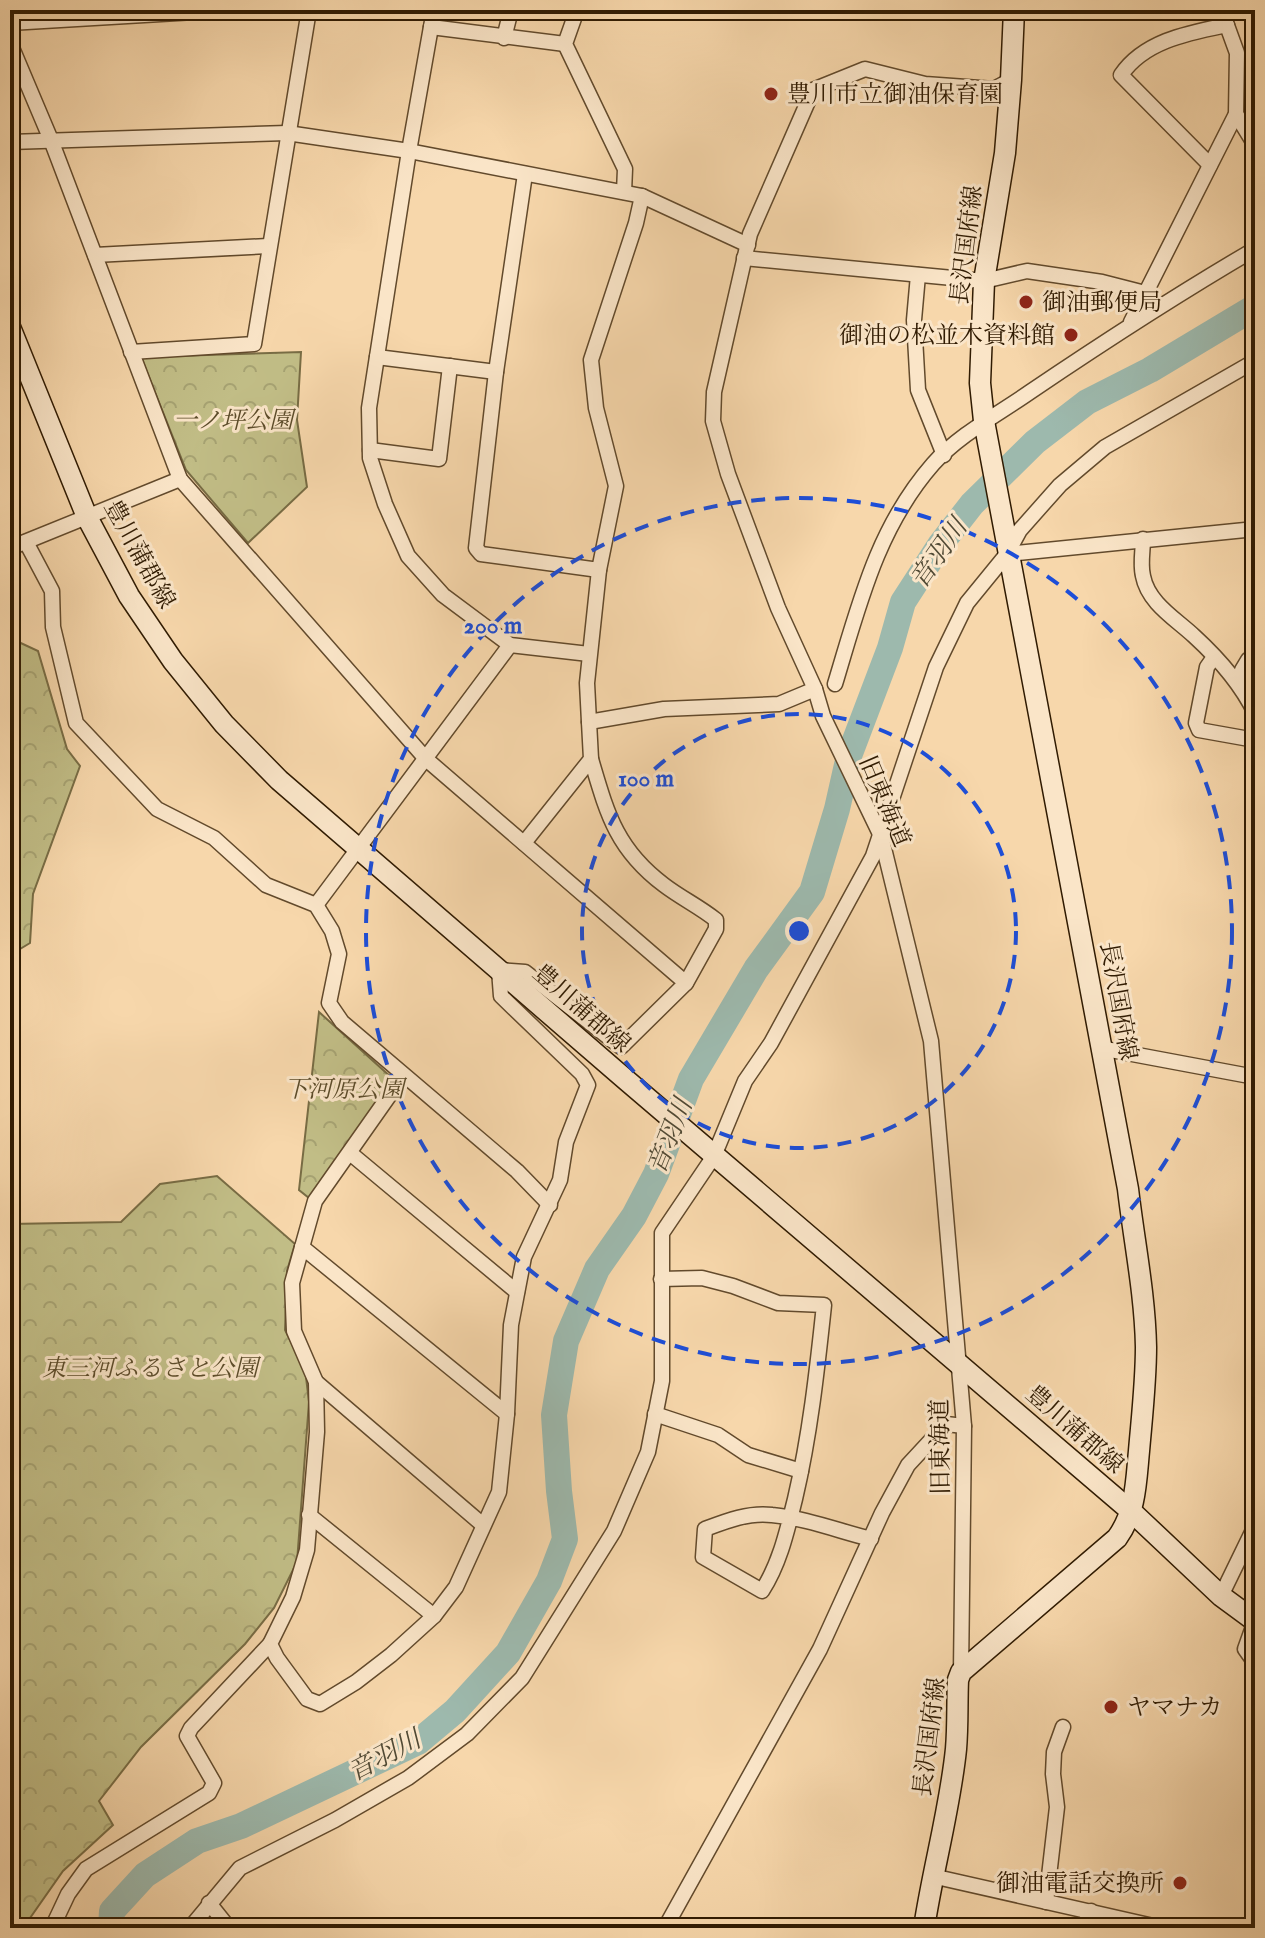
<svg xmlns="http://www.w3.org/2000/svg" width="1265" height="1938" viewBox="0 0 1265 1938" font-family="'IM FELL English','Noto Serif JP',serif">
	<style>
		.forest { fill: url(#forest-crowns); stroke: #786c44; stroke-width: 2 }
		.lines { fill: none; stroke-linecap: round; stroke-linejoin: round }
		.river { stroke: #9db9ad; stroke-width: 26 }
		.street-casing { stroke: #624a2c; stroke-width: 17 }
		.secondary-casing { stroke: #301b02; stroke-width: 23 }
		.street { stroke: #fae5c8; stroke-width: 14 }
		.secondary { stroke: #fae5c8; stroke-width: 20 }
		.ring { fill: none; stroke: #1d4ed8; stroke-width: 4; stroke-dasharray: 14 10 }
		.poi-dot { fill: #8f2418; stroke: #fae5c8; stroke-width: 3 }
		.labels { text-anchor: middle; stroke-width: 6; stroke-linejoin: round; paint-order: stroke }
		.poi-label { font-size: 24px; fill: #301b02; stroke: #fae5c8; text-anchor: start }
		.street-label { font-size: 24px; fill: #301b02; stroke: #fae5c8 }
		.park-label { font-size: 24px; font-style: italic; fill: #5c4c2a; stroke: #fae5c8 }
		.water-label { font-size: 26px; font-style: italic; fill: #514a35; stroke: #fae5c8 }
		.centre { fill: #1d4ed8; stroke: #fae5c8; stroke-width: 4 }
		.ring-label { font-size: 24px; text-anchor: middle; font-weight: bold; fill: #1d4ed8; stroke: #fae5c8; stroke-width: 6; stroke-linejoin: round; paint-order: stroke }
	</style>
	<defs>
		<pattern id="forest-crowns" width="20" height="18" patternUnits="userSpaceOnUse" patternTransform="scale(2)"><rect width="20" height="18" fill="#c1bd86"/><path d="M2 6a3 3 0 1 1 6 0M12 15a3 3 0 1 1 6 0" fill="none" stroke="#a6a272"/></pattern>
	</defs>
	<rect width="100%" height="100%" fill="#f7d7ab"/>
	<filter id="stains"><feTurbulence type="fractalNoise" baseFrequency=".0025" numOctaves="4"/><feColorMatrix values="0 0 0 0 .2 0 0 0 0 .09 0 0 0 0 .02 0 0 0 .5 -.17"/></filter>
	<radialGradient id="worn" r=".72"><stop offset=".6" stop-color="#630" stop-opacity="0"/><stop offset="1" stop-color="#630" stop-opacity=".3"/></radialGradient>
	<g class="forest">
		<polygon points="301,352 297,420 307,487 248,543 186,470 141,357"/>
		<polygon points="10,638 38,651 67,749 80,766 33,894 30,943 10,955"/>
		<polygon points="319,1012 393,1079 309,1198 299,1190"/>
		<polygon points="217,1176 295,1244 287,1271 285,1330 305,1369 309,1402 297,1562 274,1608 245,1644 141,1747 99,1801 113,1825 63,1871 23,1928 10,1928 10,1224 121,1222 160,1184"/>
	</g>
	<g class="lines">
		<polyline class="river" points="111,1928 112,1911 145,1875 197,1841 241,1826 418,1742 455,1711 508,1653 549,1581 565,1539 559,1491 554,1415 566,1341 597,1269 634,1216 656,1174 691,1079 756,969 812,892 837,809 849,756 890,648 903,602 940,545 972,504 1035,442 1087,402 1150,370 1255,307"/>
		<g class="street-casing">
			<g id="street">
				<polyline points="434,10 409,151 369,408 370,458 385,504 408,556 443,595 510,645 589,654"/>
				<polyline points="577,10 565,44 625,169 624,192"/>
				<polyline points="10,23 228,10"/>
				<polyline points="431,27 565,44"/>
				<polyline points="504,38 511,10"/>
				<polyline points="10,43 51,140 180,479 426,759 686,983 621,1047 525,972 499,970 501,996 582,1074 588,1085 566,1142 560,1180 524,1257 511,1325 507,1414 499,1492 456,1587 434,1616 391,1655 356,1682 320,1704 307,1699 277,1658 270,1644 293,1597 307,1550 317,1432 316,1382 294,1331 292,1283 315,1201 403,1076"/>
				<polyline points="1236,114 1255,145"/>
				<polyline points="10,142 287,133 409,151 642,196 748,245"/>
				<path d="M1210,165L1121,75C1144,41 1188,33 1227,25"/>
				<polyline points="525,174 496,372 476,548 481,554 599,570 616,486 596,408 591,360 636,223 642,196"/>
				<polyline points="95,255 268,246"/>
				<polyline points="744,258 984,281 1027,271 1102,282 1145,293"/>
				<polyline points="918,275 914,320 918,390 944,455"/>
				<polyline points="1131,322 1236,114 1237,53 1225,20 1226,10"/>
				<polyline points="131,352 254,344 309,10"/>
				<polyline points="377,357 496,372"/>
				<polyline points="370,450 439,459 450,366"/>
				<path d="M1143,539C1143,550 1140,564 1143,576C1148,603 1176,619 1194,636C1218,658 1241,684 1255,713"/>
				<polyline points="26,542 52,591 53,627 76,723 157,809 214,838 266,885 316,905 332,931 339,954 329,1003 342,1022 517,1171 550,1205"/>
				<polyline points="10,548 180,479"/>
				<polyline points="1007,554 1255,529"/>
				<polyline points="599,570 587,683 589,722 664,709 779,704 815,689"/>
				<polyline points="1214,657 1207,667 1196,723 1199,730 1255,740"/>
				<path d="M835,684C859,605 877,528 933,464C960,434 997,415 1030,392C1104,342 1178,294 1255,249"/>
				<polyline points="1245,691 1242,670 1248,660 1255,661"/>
				<path d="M591,759C607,813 616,849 664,885C681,898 700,907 716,920V929L686,983"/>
				<polyline points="524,843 591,759 589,722"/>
				<polyline points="316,905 510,645"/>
				<polyline points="1100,1048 1255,1077"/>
				<polyline points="350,1153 517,1292"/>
				<polyline points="302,1247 507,1414"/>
				<path d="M661,1279L702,1278L733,1286L778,1303L824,1305C817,1371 810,1435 795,1499C787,1531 780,1563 762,1591L703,1557L705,1529C726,1521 749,1512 772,1515C805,1518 839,1531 871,1539"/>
				<polyline points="316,1382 483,1525"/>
				<polyline points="655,1414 718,1435 748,1455 801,1471"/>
				<polyline points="309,1515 434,1616"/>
				<polyline points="1221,1596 1255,1526"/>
				<polyline points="1255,1621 1245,1649 1255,1663"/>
				<polyline points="961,1672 964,1426 931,1041 881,836 823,716 815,689 778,608 728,474 713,421 714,392 750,234 813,90 865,69 925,84 994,89 1011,80"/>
				<polyline points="932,1876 1162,1928"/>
				<polyline points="1046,1902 1057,1807 1053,1774 1054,1752 1063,1727"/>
				<polyline points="209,1903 229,1928"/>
				<polyline points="52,1928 68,1894 86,1869 209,1793 214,1783 187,1736 191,1728 270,1644"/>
				<polyline points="190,1928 240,1868 335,1820 408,1778 467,1734 522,1678 614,1531 648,1452 662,1381 662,1233 714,1156 745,1081 771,1043 873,856 936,667 967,603 1007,554 1020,530 1060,485 1105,447 1255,361"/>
				<polyline points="665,1928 820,1649 882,1513 908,1465 946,1424 964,1426"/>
				<polyline points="1082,1928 1091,1911"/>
			</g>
		</g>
		<g class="secondary-casing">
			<g id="secondary">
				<polyline points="10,327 87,517 129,596 173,661 224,724 279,780 625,1079 1132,1512 1221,1596 1255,1621"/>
				<path d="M924,1928C933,1868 950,1809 956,1749C958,1726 957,1703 958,1680L961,1672L1117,1538C1136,1512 1136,1482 1139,1451C1142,1416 1146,1381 1146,1347C1145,1294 1134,1241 1128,1189L984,421L980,383L984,281L1005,153L1011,80L1014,10"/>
			</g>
		</g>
		<use href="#street" class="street"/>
		<use href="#secondary" class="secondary"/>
	</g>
	<g class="ring">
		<circle cx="799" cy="931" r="217"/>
		<circle cx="799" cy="931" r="433"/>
	</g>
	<g class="poi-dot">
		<circle cx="771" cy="94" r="8"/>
		<circle cx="1026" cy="302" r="8"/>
		<circle cx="1071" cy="335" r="8"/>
		<circle cx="1111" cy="1707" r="8"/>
		<circle cx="1180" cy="1883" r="8"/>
	</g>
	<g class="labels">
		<g class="poi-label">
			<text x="787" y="102">豊川市立御油保育園</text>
			<text x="1042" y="310">御油郵便局</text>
			<text x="1055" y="343" text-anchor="end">御油の松並木資料館</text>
			<text x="1127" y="1715">ヤマナカ</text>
			<text x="1164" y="1891" text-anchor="end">御油電話交換所</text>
		</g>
		<g class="street-label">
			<text transform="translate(966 245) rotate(-83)" y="8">長沢国府線</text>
			<text transform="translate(140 554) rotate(61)" y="8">豊川蒲郡線</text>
			<text transform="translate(885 801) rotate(67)" y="8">旧東海道</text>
			<text transform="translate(1119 1001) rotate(80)" y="8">長沢国府線</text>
			<text transform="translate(582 1008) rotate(41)" y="8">豊川蒲郡線</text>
			<text transform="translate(1075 1429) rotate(41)" y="8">豊川蒲郡線</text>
			<text transform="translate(940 1447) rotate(-91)" y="8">旧東海道</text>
			<text transform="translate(929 1737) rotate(-83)" y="8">長沢国府線</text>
		</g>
		<g class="park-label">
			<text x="233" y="428">一ノ坪公園</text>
			<text x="344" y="1097">下河原公園</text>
			<text x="150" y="1376">東三河ふるさと公園</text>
		</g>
		<g class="water-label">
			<text transform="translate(938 553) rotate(-55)" y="9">音羽川</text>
			<text transform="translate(669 1136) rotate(-68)" y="9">音羽川</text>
			<text transform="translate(384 1755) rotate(-28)" y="9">音羽川</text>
		</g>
	</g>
	<circle cx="799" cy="931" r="12" class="centre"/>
	<g class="ring-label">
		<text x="493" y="633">200 m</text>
		<text x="646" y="786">100 m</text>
	</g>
	<rect width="1265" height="1938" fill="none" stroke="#f7d7ab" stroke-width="40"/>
	<rect x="12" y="12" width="1241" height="1914" fill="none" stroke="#301b02" stroke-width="4"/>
	<rect x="20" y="20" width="1225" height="1898" fill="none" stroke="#301b02" stroke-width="2"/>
	<rect width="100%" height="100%" filter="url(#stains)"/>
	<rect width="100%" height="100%" fill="url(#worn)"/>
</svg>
